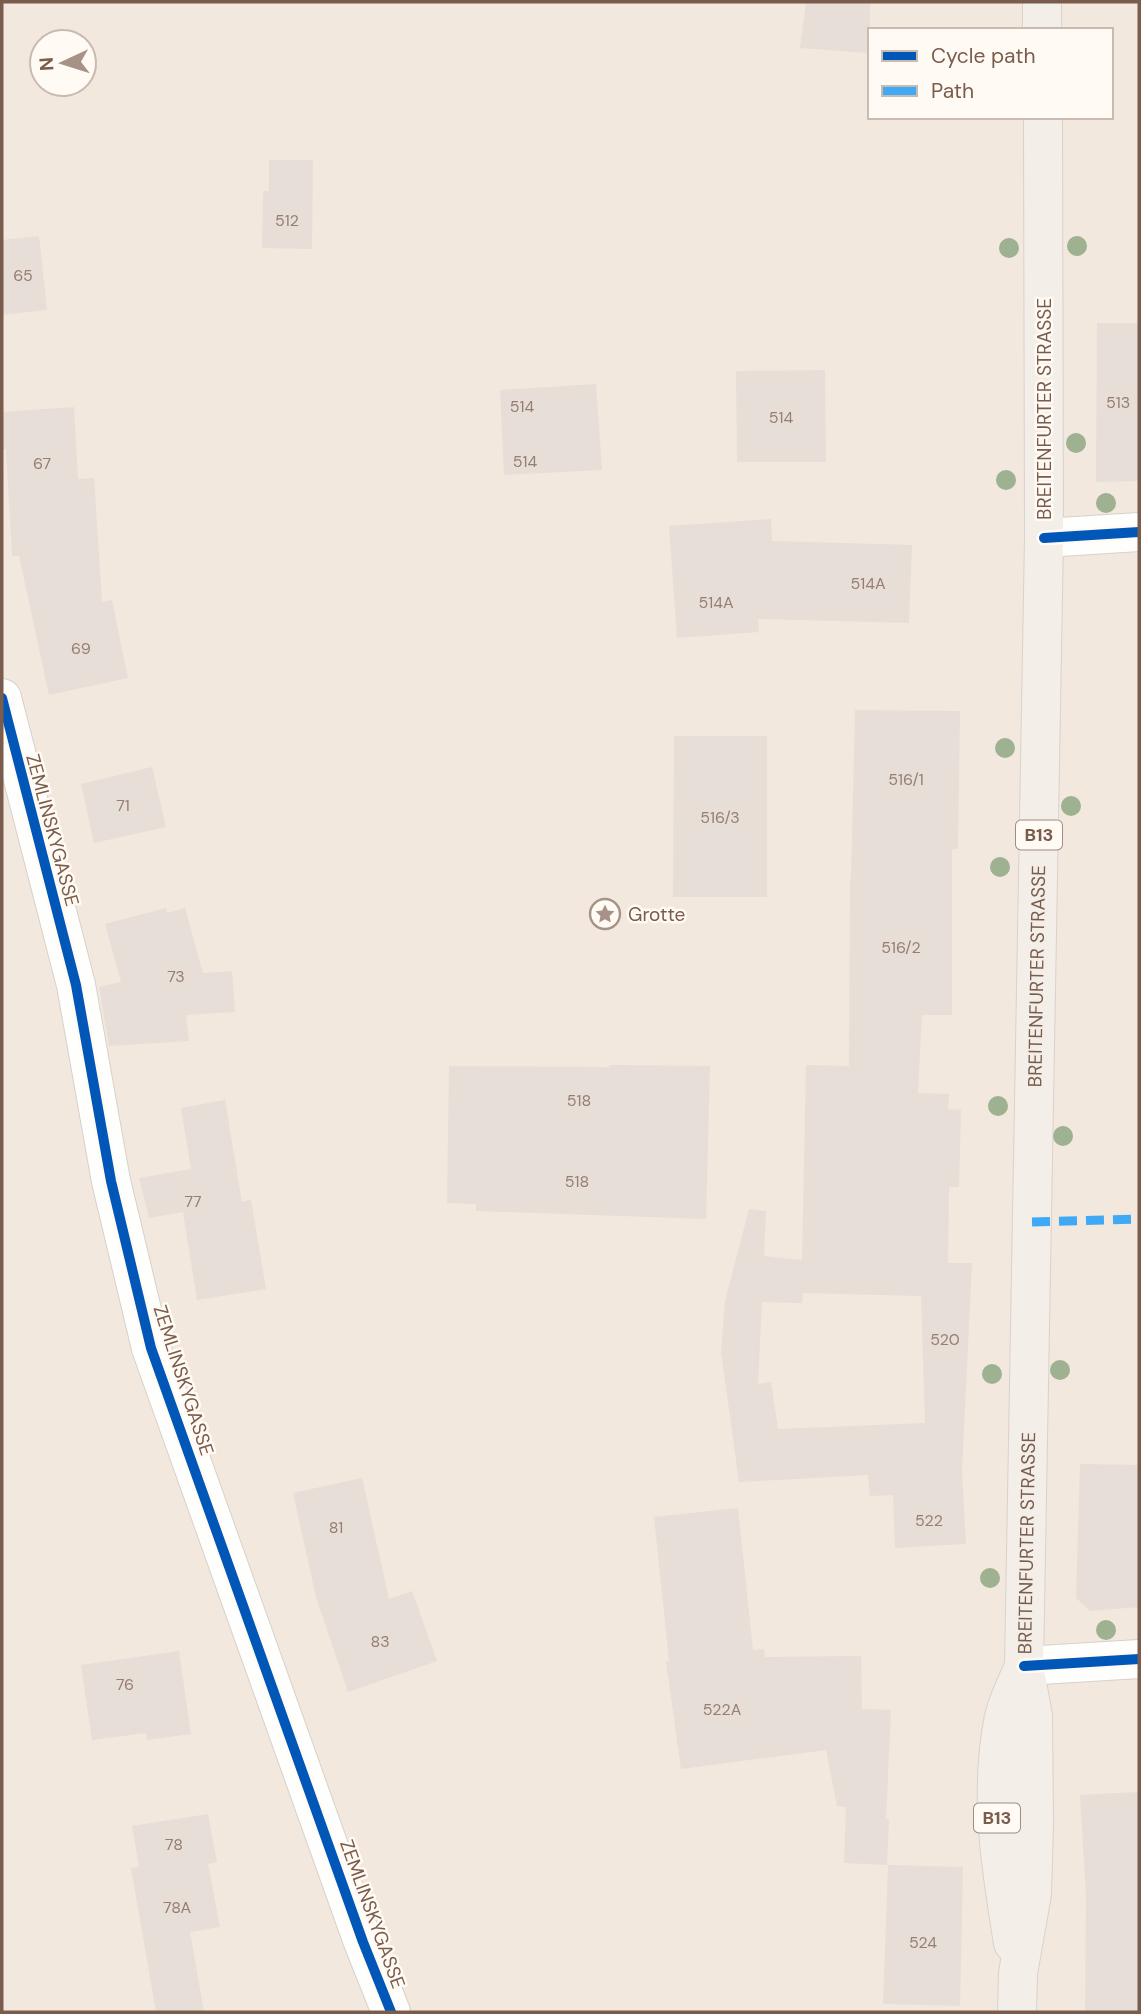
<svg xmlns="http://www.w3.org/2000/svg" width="1141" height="2014" viewBox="0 0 1141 2014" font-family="'DM Sans',sans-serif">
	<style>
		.residential { fill: #f2e8de; fill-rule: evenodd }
		.building { fill: #e6ded7; fill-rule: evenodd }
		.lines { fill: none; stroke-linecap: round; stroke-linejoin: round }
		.minor-casing { stroke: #d7d1cb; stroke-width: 40 }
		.major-casing { stroke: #dad1cc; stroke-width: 40 }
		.minor { stroke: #fefefd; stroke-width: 38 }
		.major { stroke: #f3eee8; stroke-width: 38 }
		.quiet { stroke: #3fa9f5; stroke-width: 9; stroke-dasharray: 18 9; stroke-linecap: butt }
		.cycleway-casing { stroke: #fffaf3; stroke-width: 15 }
		.cycleway { stroke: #0057b8; stroke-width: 10 }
		.tree { fill: #9eb190 }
		.labels { text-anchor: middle; stroke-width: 5; stroke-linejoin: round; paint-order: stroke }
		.number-label { font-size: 16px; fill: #977e72 }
		.shield { fill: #fffaf3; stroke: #a28b7f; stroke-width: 2 }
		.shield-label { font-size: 18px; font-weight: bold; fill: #7a5c4d }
		.street-label { font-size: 19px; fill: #7a5c4d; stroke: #fffaf3 }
		.poi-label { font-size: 19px; fill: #7a5c4d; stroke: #fffaf3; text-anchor: start }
	</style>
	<rect width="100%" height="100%" fill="#f9f5f0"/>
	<path class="residential" d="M2,2H1139V2012H2ZM870,30H1111V117H870ZM42,42H84V84H42Z"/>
	<g class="building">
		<polygon points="806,2 870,2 870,53 800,48"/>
		<polygon points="269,160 313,160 312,249 262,248 263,191 269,191"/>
		<polygon points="39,236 47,310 2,315 2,240"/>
		<polygon points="1097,323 1139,323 1139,481 1096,482"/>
		<polygon points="825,370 826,462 737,462 736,371"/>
		<polygon points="596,384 602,470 504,475 500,390"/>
		<polygon points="74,407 78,479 94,478 102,602 112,600 128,678 49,695 19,556 12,556 6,449 2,449 2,412"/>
		<polygon points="771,519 772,541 912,545 909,623 758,619 759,632 677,638 669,526"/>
		<path d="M855,710L960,711L958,849H952V1015H922L918,1093L949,1094L948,1109L961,1110L959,1187H949L948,1263H972L962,1471L966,1544L895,1548L893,1495L870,1496L868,1475L739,1482L721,1352L725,1301L749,1209L766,1211L764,1256L802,1260L806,1065L849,1066L850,879H851ZM803,1293L921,1296L925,1423L778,1429L771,1382L758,1384L762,1302L802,1303Z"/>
		<polygon points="674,736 767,736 767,897 673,897"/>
		<polygon points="152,767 166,827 94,843 81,784"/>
		<polygon points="166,908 167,913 185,908 203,973 232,971 235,1012 186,1015 189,1041 109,1046 99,987 121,982 105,924"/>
		<polygon points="609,1065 710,1066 706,1219 476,1211 476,1204 447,1203 449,1066 609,1067"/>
		<polygon points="225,1100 242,1202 251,1200 266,1289 197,1300 183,1212 149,1218 139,1178 191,1169 181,1108"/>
		<polygon points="1080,1464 1139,1465 1139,1607 1090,1611 1076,1598"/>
		<polygon points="362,1478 389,1599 412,1591 437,1661 348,1692 316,1597 293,1493"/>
		<polygon points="738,1508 753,1650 764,1649 765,1657 861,1656 862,1709 891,1710 886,1819 889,1819 887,1865 844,1863 846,1807 837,1806 826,1750 681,1769 666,1661 669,1661 654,1517"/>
		<polygon points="179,1651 191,1734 147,1740 146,1733 92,1740 81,1665"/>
		<polygon points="1139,1792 1139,2012 1085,2012 1086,1896 1080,1795"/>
		<polygon points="208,1814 217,1862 208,1864 220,1927 190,1932 204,2012 156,2012 131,1868 139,1867 132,1826"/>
		<polygon points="888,1865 963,1867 960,2006 883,2004"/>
	</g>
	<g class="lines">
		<g class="minor-casing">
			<g id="minor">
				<polyline points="1044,538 1139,532"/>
				<polyline points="2,698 76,985 111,1181 151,1348 363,1942 391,2012"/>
				<polyline points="1024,1666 1139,1659"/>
			</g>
		</g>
		<g class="major-casing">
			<g id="major">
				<polyline points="1042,2 1042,30"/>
				<path d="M1013,1943C1001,1870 989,1796 1003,1722C1006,1703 1017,1684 1024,1666"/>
				<path id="s1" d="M1017,2012L1018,1973L1032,1894L1034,1824L1033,1716L1024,1666L1044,538L1043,117"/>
			</g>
		</g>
		<use href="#minor" class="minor"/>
		<use href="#major" class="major"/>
		<polyline class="quiet" points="1032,1222 1139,1219"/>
		<g class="cycleway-casing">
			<g id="cycleway">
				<polyline points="1044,538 1139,532"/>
				<polyline points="2,698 76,985 111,1181 151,1348 363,1942 391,2012"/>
				<polyline points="1024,1666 1139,1659"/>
			</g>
		</g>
		<use href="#cycleway" class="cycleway"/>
	</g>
	<g class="tree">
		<circle cx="1077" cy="246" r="10"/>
		<circle cx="1009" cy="248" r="10"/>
		<circle cx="1076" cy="443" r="10"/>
		<circle cx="1006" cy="480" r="10"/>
		<circle cx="1106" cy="503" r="10"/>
		<circle cx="1005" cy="748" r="10"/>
		<circle cx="1071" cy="806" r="10"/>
		<circle cx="1000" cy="867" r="10"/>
		<circle cx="998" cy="1106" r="10"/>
		<circle cx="1063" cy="1136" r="10"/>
		<circle cx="1060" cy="1370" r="10"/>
		<circle cx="992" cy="1374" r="10"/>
		<circle cx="990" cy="1578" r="10"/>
		<circle cx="1106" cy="1630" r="10"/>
	</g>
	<defs>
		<g id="sight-ring" transform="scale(1.575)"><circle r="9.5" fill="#fffaf3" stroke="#a69286" stroke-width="1.5"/><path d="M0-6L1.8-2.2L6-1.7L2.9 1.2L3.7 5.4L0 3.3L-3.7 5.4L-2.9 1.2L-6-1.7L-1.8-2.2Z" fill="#a69286"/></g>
	</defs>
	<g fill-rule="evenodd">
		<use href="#sight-ring" x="605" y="914"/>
	</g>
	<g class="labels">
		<g class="number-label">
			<text x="287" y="226">512</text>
			<text x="23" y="281">65</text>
			<text x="1118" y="408">513</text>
			<text x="522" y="412">514</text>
			<text x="781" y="423">514</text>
			<text x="525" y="467">514</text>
			<text x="42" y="469">67</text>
			<text x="868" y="589">514A</text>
			<text x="716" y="608">514A</text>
			<text x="81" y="654">69</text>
			<text x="906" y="785">516/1</text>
			<text x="123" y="811">71</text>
			<text x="720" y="823">516/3</text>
			<text x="901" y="953">516/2</text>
			<text x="176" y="982">73</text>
			<text x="579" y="1106">518</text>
			<text x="577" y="1187">518</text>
			<text x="193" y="1207">77</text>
			<text x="945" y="1345">520</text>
			<text x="929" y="1526">522</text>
			<text x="336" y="1533">81</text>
			<text x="380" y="1647">83</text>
			<text x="125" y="1690">76</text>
			<text x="722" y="1715">522A</text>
			<text x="174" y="1850">78</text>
			<text x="177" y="1913">78A</text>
			<text x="923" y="1948">524</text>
		</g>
		<g class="shield">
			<rect x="1016" y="820.5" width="46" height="29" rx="5"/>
			<rect x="974" y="1803.5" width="46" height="29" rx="5"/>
		</g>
		<g class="shield-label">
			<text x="1039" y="841">B13</text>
			<text x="997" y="1824">B13</text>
		</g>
		<g class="street-label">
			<text transform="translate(1044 409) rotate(-90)" y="7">BREITENFURTER STRASSE</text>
			<text transform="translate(53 830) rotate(75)" y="7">ZEMLINSKYGASSE</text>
			<text dy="7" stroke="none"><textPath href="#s1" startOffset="1038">BREITENFURTER STRASSE</textPath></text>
			<text transform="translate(184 1380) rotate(72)" y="7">ZEMLINSKYGASSE</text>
			<text dy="7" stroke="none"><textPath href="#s1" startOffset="471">BREITENFURTER STRASSE</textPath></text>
			<text transform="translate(373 1914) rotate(70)" y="7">ZEMLINSKYGASSE</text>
		</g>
		<g class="poi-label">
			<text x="628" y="921">Grotte</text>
		</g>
	</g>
	<rect width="1141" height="2014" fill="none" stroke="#7a5c4d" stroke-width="7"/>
	<rect x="868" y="28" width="245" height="91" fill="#fffaf3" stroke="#cabbb1" stroke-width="2"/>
	<rect x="882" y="51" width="35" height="10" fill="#0057b8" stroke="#cabbb1" stroke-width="2"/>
	<text x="931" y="63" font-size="21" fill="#7a5c4d">Cycle path</text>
	<rect x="882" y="86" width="35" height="10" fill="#3fa9f5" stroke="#cabbb1" stroke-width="2"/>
	<text x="931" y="98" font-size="21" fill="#7a5c4d">Path</text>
	<g transform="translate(63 63) rotate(266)"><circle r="33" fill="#fffaf3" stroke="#cabbb1" stroke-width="2"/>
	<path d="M0-5L12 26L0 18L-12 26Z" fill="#a69286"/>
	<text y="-10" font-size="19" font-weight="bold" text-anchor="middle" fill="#7a5c4d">N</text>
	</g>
</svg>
